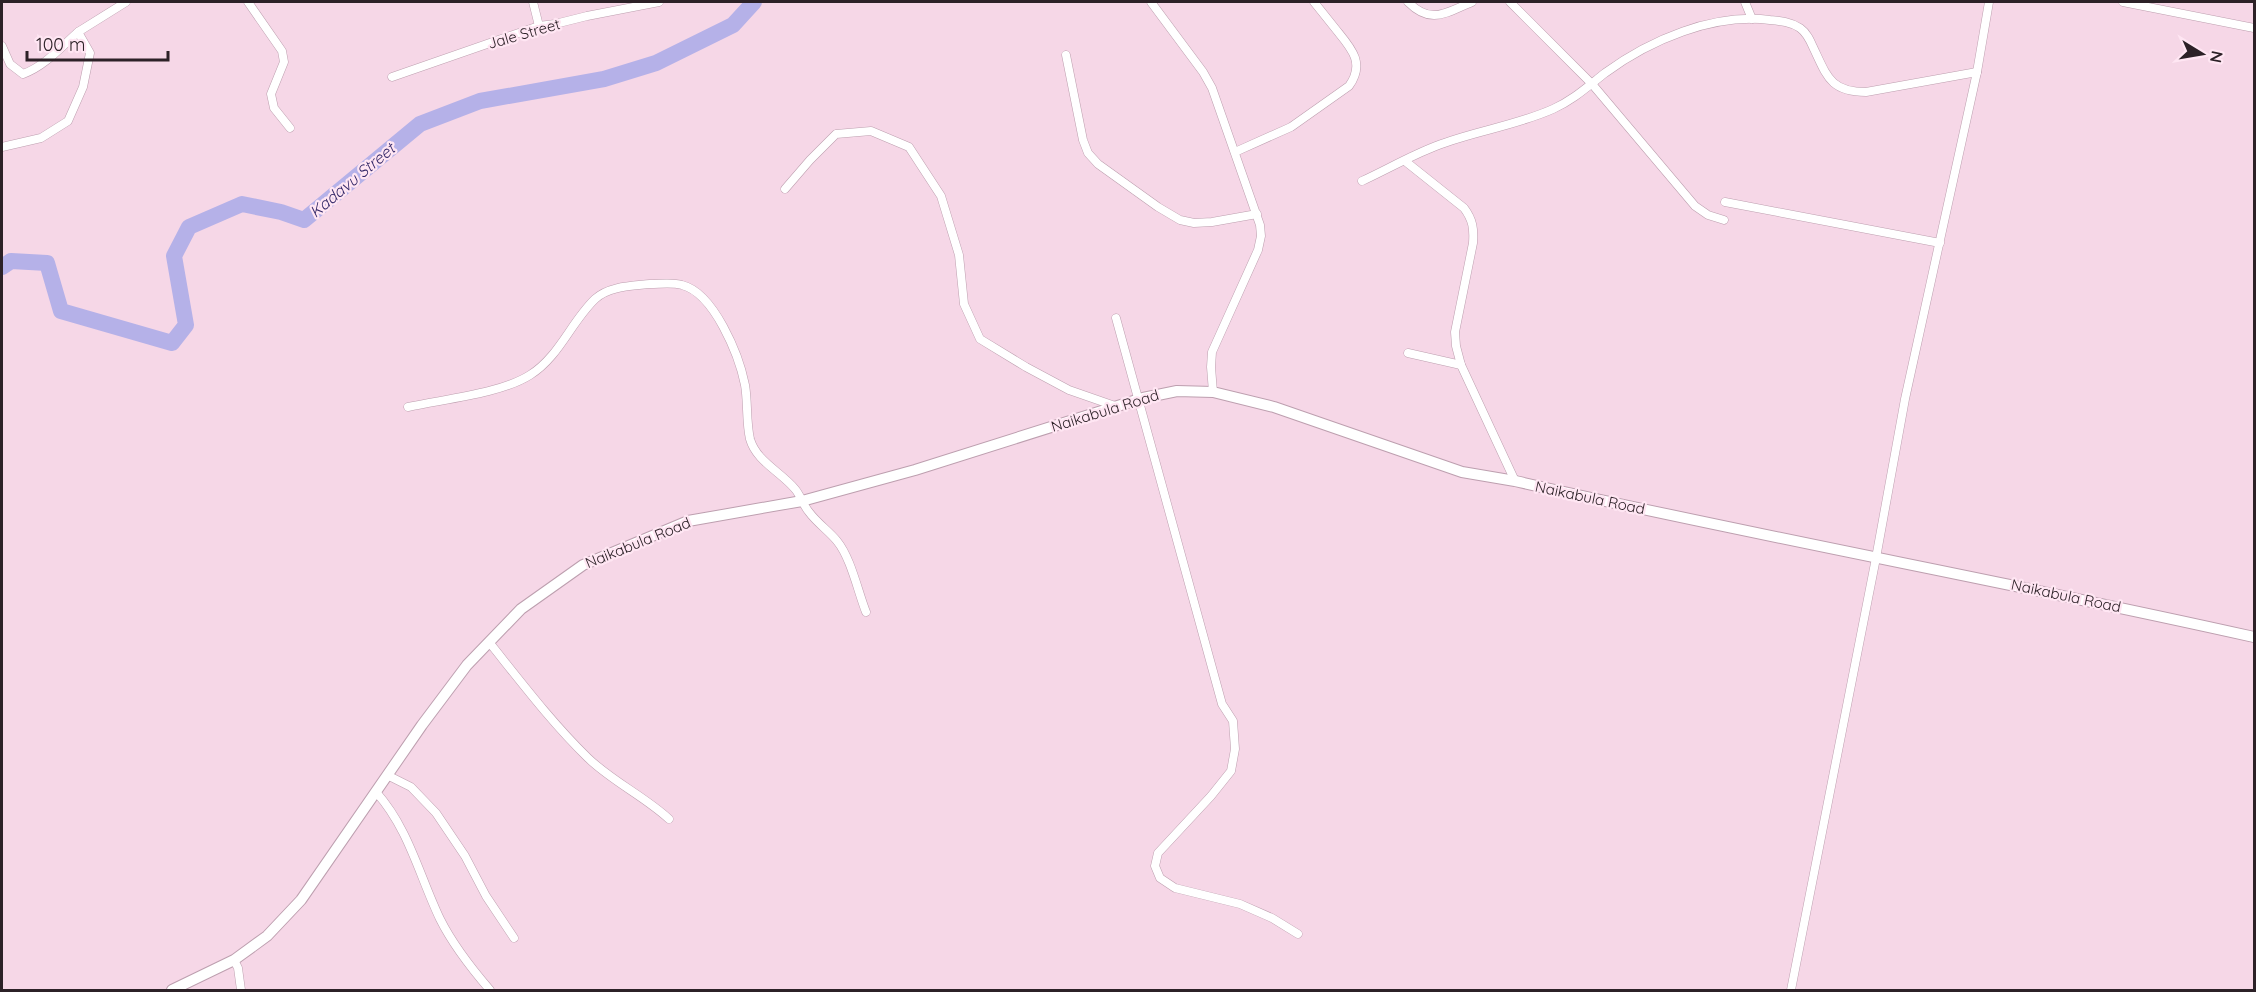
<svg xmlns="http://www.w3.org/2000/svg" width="2256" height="992" viewBox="0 0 2256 992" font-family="Quicksand,sans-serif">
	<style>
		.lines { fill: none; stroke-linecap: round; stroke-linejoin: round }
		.river { stroke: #b5b1e8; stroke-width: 16 }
		.street-casing { stroke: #bd9faf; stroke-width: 9 }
		.secondary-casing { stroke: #bd9faf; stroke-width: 12 }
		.street { stroke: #fff; stroke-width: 8 }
		.secondary { stroke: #fff; stroke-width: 10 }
		.labels { text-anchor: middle; stroke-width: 4.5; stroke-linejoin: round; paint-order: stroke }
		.street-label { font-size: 15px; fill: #2c2127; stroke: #ffe6f3 }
		.water-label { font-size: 16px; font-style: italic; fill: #332767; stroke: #ffe6f3 }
	</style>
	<rect width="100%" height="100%" fill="#f6d7e7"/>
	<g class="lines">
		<polyline class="river" points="2,267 11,261 47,263 61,311 172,343 186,325 174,256 189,227 242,204 281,212 304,220 420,124 480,101 604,79 656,63 733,25 754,2"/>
		<g class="street-casing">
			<g id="street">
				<polyline points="248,2 282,51 284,62 271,94 274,108 290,128"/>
				<polyline points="533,2 539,26"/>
				<polyline points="1151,2 1203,72 1212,88 1260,225 1261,236 1258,250 1212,352 1211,367 1213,392"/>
				<path d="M1408,2C1431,25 1445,13 1472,2"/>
				<polyline points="1510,2 1592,84 1695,206 1708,215 1724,220"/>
				<polyline points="1745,2 1752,19"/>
				<polyline points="2123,2 2254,28"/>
				<path d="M2,46L10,64L23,74C45,66 61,47 78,32"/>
				<polyline points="1066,55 1083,140 1088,153 1098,164 1158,207 1180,220 1194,223 1212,222 1257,214"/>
				<polyline points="392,77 539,26 555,24 587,16 659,2"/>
				<polyline points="2,147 41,138 68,121 83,87 90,53 78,32 126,2"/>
				<path d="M1235,152L1291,127L1349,86C1365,64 1352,49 1338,32C1330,22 1322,12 1314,2"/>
				<path d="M1405,161L1464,208C1473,220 1474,229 1473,243L1455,332L1456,346L1461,365L1515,481"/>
				<path d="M1362,181C1386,170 1410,156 1436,146C1474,131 1515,126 1553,109C1573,100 1587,87 1605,73C1650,40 1713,13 1770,20C1781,21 1791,22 1800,28C1807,33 1810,40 1813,47C1827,76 1830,92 1866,92L1977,72"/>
				<polyline points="785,189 810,160 836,134 871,131 909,147 941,196 959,255 964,304 980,339 1026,367 1069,390 1115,406"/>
				<polyline points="1725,202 1940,243"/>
				<polyline points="1116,318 1222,704 1233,721 1235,749 1231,771 1211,796 1158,853 1155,866 1160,878 1175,888 1240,904 1272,918 1298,934"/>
				<polyline points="1408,353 1461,365"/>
				<path d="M408,407C444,399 500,394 530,375C559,357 571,322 595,299C609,286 632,286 650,284C660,284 672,282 682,285C714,293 739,355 745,385C748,402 746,422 750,439C756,461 781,472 795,489C801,496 803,505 809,512C817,523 829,531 837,541C851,558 858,592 866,612"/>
				<path d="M489,642C521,682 552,723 588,758C613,782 644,796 669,819"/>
				<polyline points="387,775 411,787 436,813 465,856 486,896 514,938"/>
				<path d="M376,792C409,829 419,875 440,919C453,945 471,968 490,990"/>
				<polyline points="234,960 238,968 241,990"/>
				<polyline points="1791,990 1876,558 1905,399 1977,72 1989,2"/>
			</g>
		</g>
		<g class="secondary-casing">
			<path id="secondary" d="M172,990L234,960L267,936L301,900L422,725L467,665L521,609L583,565L688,521L802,501L915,470L1143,398L1177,391L1213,392L1274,407L1462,472L1515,481C1761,537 2009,582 2254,637"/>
		</g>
		<use href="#street" class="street"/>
		<use href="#secondary" class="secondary"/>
	</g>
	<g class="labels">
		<g class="street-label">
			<text transform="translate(524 34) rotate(-16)" y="5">Jale Street</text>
			<text transform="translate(1105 411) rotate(-17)" y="5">Naikabula Road</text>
			<text transform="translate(1590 498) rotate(12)" y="5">Naikabula Road</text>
			<text transform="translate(638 543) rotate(-22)" y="5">Naikabula Road</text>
			<text transform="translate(2066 596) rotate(12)" y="5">Naikabula Road</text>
		</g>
		<g class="water-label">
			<text transform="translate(352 180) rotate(-40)" y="6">Kadavu Street</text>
		</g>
	</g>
	<rect width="2256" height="992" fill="none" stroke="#2c2127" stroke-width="6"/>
	<g transform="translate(2202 54) rotate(101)" stroke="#ffe6f3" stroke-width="4.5" paint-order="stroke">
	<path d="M0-4.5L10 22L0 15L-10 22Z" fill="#2c2127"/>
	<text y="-9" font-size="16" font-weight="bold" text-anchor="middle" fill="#2c2127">N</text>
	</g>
	<path d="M27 51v9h141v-9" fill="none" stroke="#2c2127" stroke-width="3"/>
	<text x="36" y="51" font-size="18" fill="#2c2127" stroke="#ffe6f3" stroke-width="4.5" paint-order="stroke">100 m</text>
</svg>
